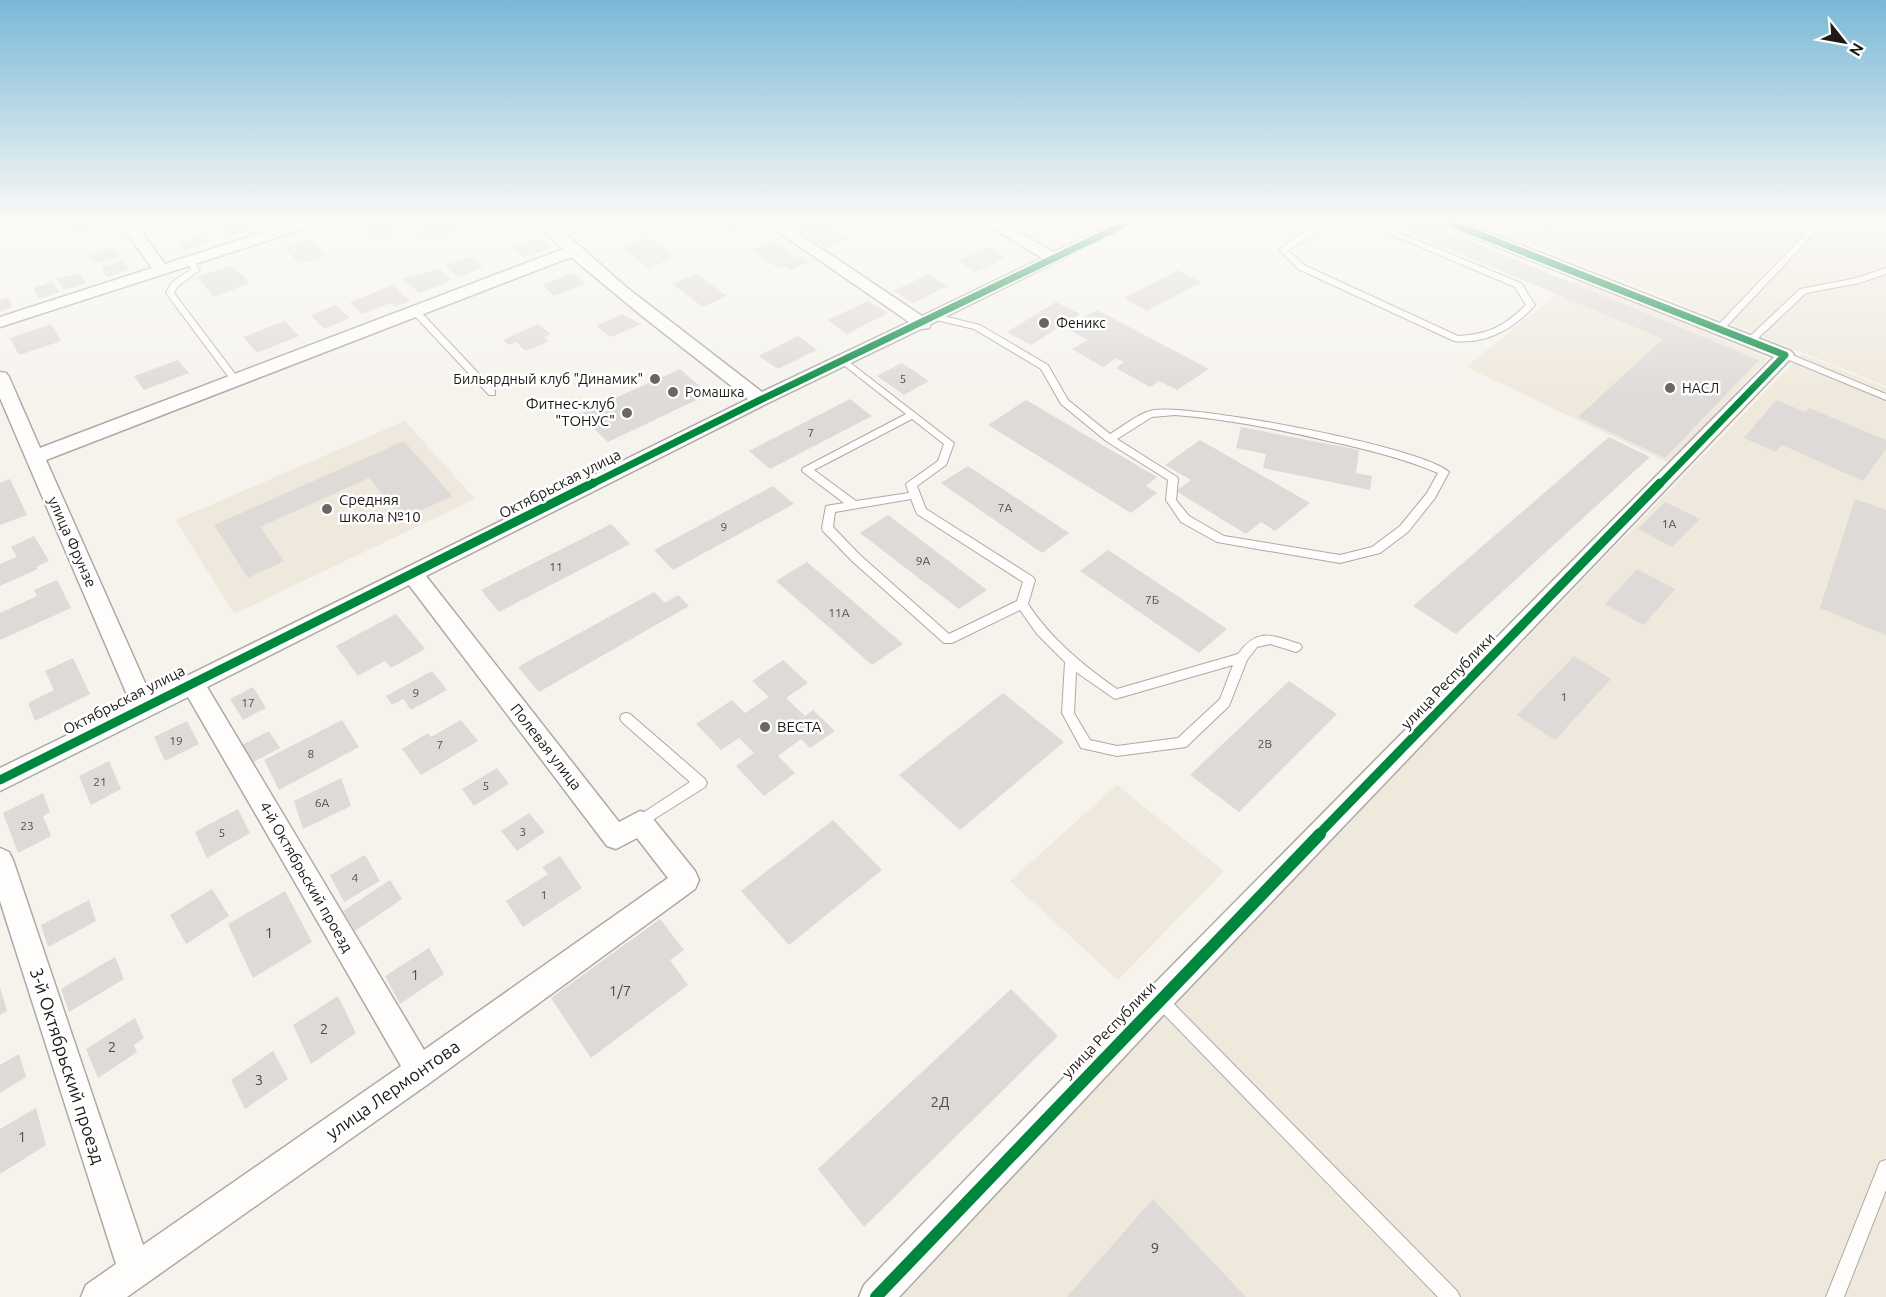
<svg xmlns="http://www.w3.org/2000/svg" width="1886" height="1297" viewBox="0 0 1886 1297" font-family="Ubuntu,sans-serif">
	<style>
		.built { fill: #efe8dc }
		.building { fill: #dedad8 }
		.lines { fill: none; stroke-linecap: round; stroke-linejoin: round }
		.lane-casing { stroke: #acaaa6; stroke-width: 2 }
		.street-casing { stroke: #acaaa6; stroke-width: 3 }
		.lane { fill: #fefdfc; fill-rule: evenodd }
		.street { fill: #fefdfc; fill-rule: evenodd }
		.cycleway-far2-casing { stroke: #fff; stroke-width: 10 }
		.cycleway-far1-casing { stroke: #fff; stroke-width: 13 }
		.cycleway-casing { stroke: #fff; stroke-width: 16 }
		.cycleway-far2 { stroke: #00873e; stroke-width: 7 }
		.cycleway-far1 { stroke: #00873e; stroke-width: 9 }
		.cycleway { stroke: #00873e; stroke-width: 12 }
		.poi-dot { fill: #696762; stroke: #fff; stroke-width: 2 }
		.labels { text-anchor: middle; stroke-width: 5; stroke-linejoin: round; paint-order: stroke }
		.number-label { font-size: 12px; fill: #4f4d49 }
		.far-poi-label { font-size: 14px; fill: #1d1b17; stroke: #fff; text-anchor: start }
		.poi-label { font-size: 15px; fill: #1d1b17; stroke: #fff; text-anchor: start }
		.street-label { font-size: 15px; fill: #1d1b17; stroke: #fff }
		.near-number-label { font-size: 15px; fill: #4f4d49 }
		.near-street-label { font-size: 18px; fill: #1d1b17; stroke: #fff }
	</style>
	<rect width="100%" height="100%" fill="#f6f3ed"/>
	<g class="built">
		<polygon points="1470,219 1541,219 1587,237 1609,219 1886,219 1886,386"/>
		<polygon points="1576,279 1768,358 1669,463 1466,367"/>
		<polygon points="1802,354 1886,388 1886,1297 888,1297"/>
		<polygon points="405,421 475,499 234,614 176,520"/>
		<polygon points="1117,785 1224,871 1118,980 1010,881"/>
	</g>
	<g class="building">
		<polygon points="71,219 94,219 100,226 76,234 66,221"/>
		<polygon points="158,219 184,219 184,220 164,226"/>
		<polygon points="587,219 617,219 598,227"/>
		<polygon points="695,219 743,219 750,223 730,234 713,223 706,226"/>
		<polygon points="1378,219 1417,219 1759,360 1665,458 1578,417 1663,339"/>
		<polygon points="446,220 459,231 429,241 417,231"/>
		<polygon points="820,220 848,238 825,248 798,230"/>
		<polygon points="243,222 248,226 245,227 248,230 228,237 220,229"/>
		<polygon points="387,222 399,232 374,241 362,230"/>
		<polygon points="202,236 209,243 185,251 179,244"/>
		<polygon points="648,237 676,256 649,268 622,248"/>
		<polygon points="309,238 326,255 300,264 283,247"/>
		<polygon points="538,238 551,248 524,258 512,248"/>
		<polygon points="773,242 796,258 801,256 809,262 790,270 785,266 779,269 752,250"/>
		<polygon points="114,247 120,256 94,264 88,255"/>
		<polygon points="989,247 1006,258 975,272 958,261"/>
		<polygon points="470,257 484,267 459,277 445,266"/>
		<polygon points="124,260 130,269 107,277 101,268"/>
		<polygon points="232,265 250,283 214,297 197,277"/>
		<polygon points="438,269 452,280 420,293 403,279"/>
		<polygon points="1178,270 1201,282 1147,311 1124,298"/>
		<polygon points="573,273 585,284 554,296 542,285"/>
		<polygon points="80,274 86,283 64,290 56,278"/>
		<polygon points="696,274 727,296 703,307 672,284"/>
		<polygon points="928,274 947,286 913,303 894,291"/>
		<polygon points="53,282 59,292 39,299 33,288"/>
		<polygon points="393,285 410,301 394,307 391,303 362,314 350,302"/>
		<polygon points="8,298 13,307 0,311 0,300"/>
		<polygon points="868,301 888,313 847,334 828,320"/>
		<polygon points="1056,302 1080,314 1031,345 1007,332"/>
		<polygon points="336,305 350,318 324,329 311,315"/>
		<polygon points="1097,310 1209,369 1177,390 1159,381 1150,387 1116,368 1124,362 1116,358 1103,367 1072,349 1088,340 1066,328"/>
		<polygon points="622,314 641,324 611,337 596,326"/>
		<polygon points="285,321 299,336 257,353 243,337"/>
		<polygon points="51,324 61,341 19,355 10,338"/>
		<polygon points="538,324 551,334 544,337 549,341 526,351 516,342 509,345 503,340"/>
		<polygon points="798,336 817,350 778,369 759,356"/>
		<polygon points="178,360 189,373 144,390 134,376"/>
		<polygon points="902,363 929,381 904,395 877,376"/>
		<polygon points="680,369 709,394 608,442 579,414"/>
		<polygon points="850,399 872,416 770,469 749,451"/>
		<polygon points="1026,400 1157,477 1146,486 1157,493 1131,513 988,425"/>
		<polygon points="1776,400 1805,412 1809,408 1886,440 1886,449 1863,481 1782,445 1776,452 1744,438"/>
		<polygon points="1241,427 1359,450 1356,473 1372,476 1370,490 1263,468 1266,454 1236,448"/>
		<polygon points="1609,437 1650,457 1456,634 1413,606"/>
		<polygon points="1200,440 1310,503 1275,531 1261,522 1246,534 1176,491 1191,480 1165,465"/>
		<polygon points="404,441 452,496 403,519 369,478 260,527 284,561 248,578 214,525"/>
		<polygon points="968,466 1069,533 1042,553 941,483"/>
		<polygon points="10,479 27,515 0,525 0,483"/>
		<polygon points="773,486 794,504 673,570 654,550"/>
		<polygon points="1855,499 1886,510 1886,635 1820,608"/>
		<polygon points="1665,502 1700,519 1672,547 1638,529"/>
		<polygon points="888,515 987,590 959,609 860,533"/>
		<polygon points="611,524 630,544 499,612 481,590"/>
		<polygon points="34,536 49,561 36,567 38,569 0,586 0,564 17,557 11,547"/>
		<polygon points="1108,550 1227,629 1199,653 1080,571"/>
		<polygon points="807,562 903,644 872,665 776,581"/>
		<polygon points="1637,569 1675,589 1644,625 1605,604"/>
		<polygon points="57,580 71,608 0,640 0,613 37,596 34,590"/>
		<polygon points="654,592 665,603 678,595 689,606 539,692 518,667"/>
		<polygon points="396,614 425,649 391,668 385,661 358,676 336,646"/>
		<polygon points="1574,656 1611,679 1555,740 1517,715"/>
		<polygon points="73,658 90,694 35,721 28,703 54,690 45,671"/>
		<polygon points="783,660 808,683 786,698 805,716 813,710 835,731 810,748 801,739 778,756 795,773 764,796 736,766 754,753 739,738 721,750 696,724 732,700 745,713 769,697 752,681"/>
		<polygon points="432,671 447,690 411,710 403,699 392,705 386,696"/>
		<polygon points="1289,681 1337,714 1239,812 1190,775"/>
		<polygon points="253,687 266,708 243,720 230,699"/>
		<polygon points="1003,693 1064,742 960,830 899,775"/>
		<polygon points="342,720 359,747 279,790 264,760"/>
		<polygon points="461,720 478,741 421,775 402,749 428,733 431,737"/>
		<polygon points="187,721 199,744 165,761 154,737"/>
		<polygon points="269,731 280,748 250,764 240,746"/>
		<polygon points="109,761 121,789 91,805 79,776"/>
		<polygon points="497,768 509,784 474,806 462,789"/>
		<polygon points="341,778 351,806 303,829 294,801"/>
		<polygon points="43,793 50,812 43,816 51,836 18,853 3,813"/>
		<polygon points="238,809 250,833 207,858 195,832"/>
		<polygon points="529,813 545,832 517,851 501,831"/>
		<polygon points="833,820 882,870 789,945 741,891"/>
		<polygon points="365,855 380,881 344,902 330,875"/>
		<polygon points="560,856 582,888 523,927 506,901 548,874 542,867"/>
		<polygon points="390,880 402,899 355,931 343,911"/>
		<polygon points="212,889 229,916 186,944 170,915"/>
		<polygon points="285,891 312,942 253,978 228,924"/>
		<polygon points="89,900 96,921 48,947 41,925"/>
		<polygon points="660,919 684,950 670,960 688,985 591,1058 551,998"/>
		<polygon points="429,948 444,974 400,1004 385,976"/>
		<polygon points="115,957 124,979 69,1012 61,989"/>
		<polygon points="0,987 7,1011 0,1015"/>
		<polygon points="1011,989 1058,1036 864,1227 818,1169"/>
		<polygon points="338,996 356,1033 311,1064 293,1025"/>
		<polygon points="135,1018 144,1038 134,1045 137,1052 98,1078 86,1049"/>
		<polygon points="273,1051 288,1079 245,1109 231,1080"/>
		<polygon points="19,1054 26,1077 0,1093 0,1065"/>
		<polygon points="36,1108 46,1145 0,1174 0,1129"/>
		<polygon points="1153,1199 1246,1297 1067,1297"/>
	</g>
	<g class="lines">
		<g class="lane-casing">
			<g id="lane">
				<path d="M1331,219H1341L1288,250L1304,265L1458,336C1490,334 1504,326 1526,305L1515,287L1354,219H1365L1521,283L1535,305C1515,328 1486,345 1454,341L1298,269L1279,250L1294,238Z"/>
				<polygon points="1505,219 1517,219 1553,234 1546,236"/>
				<polygon points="1559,219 1594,219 1584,225"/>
				<polygon points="1799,219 1810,219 1821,226 1722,331 1716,331 1716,327 1812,227"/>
				<polygon points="187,259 193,259 200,270 178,286 174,293 239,379 239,383 233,383 166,293 171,283 191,269 186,261"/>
				<polygon points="1886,268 1886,274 1859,283 1806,293 1753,343 1750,344 1745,341 1800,289 1857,278"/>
				<polygon points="415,308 418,309 495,391 495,395 489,395 412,313 412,309"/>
				<path d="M935,314L980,325L1048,365L1068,400L1110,434C1124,426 1138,413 1154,410C1194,404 1423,447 1449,472L1435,498L1408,532L1380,553L1340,563L1217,542L1181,522L1166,500L1168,480L1106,441L1061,404L1041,369L974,329L932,319V315ZM1175,415C1227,419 1278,429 1328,441C1366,449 1403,458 1438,473L1427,493L1400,526L1372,547L1340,555L1224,536L1189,516L1176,500L1178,479L1177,477L1117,439L1152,417Z"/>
				<polygon points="1785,352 1886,394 1886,400 1782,357 1780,355"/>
				<path d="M844,358L954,443L946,465L917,486L926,509L1033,577L1035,580L1028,604C1051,639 1083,665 1117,689L1238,654C1258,627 1271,635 1300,644L1302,647L1300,650L1296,652L1270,644L1257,647L1247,660L1229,706L1186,747L1117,756L1081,748L1062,713L1065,662L1037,634L1020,610L952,643H944L852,561L823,531L822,528L826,506L844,503L803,472L802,470L803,468L906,414L841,363L839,361ZM912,419L944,444L938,461L907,483L906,485L909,493L856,501L814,470ZM911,499L917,514L1023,582L1017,601L949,634L860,555L833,527L835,512ZM1233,665L1220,699L1178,738L1117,746L1090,740L1074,713L1076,672L1115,699Z"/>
				<polygon points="626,713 630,714 705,779 707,783 705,787 640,828 635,826 633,822 635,818 690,782 622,722 620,718 622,714"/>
				<polygon points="1159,991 1164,994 1457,1291 1460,1297 1438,1297 1154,1004 1151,999 1154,994"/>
				<polygon points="1886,1160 1886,1190 1844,1297 1826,1297 1880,1162"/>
			</g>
		</g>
		<g class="street-casing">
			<g id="street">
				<polygon points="117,219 132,219 165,264 304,219 327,219 325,222 0,327 0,317 152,268"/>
				<path d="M533,219H549L626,287L762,392L909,322L760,219H777L922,316L1042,258L977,219H995L1054,252L1123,219H1142L931,324L929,328L921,329L766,404L426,576L619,822L640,811L649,814L695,871L699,880L695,889L431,1082L127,1297H81L86,1285L116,1264L0,901V848L9,852L13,860L143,1245L401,1066L188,697L0,791V768L131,704L0,398V372L6,373L9,377L40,448L563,249ZM571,257L642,316L748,399L150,694L46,460ZM409,585L607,846L616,849L637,838L668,878L424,1050L207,687Z"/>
				<polygon points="1433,219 1454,219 1791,351 1794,355 1169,1009 899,1297 859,1297 864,1285 1149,989 1774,357 1435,222"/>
			</g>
		</g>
		<use href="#lane" class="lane"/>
		<use href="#street" class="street"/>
		<g class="cycleway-far2-casing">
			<g id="cycleway-far2">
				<polyline points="1440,219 1785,355 1659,485"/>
				<polyline points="590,485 760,400 1135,219"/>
			</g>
		</g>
		<g class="cycleway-far1-casing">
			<g id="cycleway-far1">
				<polyline points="0,780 593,483"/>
				<polyline points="1318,835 1660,483"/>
			</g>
		</g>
		<g class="cycleway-casing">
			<polyline id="cycleway" points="876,1297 1320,834"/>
		</g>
		<use href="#cycleway-far2" class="cycleway-far2"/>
		<use href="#cycleway-far1" class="cycleway-far1"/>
		<use href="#cycleway" class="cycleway"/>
	</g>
	<linearGradient id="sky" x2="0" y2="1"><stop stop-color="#7ab8d7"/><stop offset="0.55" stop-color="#fbfaf7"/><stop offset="1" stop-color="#fbfaf7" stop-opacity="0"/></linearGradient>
	<rect width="1886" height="401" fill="url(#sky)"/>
	<g class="poi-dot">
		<circle cx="1044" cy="323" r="6"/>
		<circle cx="655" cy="379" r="6"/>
		<circle cx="1670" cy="388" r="6"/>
		<circle cx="673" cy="392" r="6"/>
		<circle cx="627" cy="413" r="6"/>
		<circle cx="327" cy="509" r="6"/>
		<circle cx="765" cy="727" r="6"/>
	</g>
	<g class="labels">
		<g class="number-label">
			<text x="903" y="383">5</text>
			<text x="811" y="437">7</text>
			<text x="1005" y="512">7А</text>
			<text x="1669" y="528">1А</text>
			<text x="724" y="531">9</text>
			<text x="923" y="565">9А</text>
			<text x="556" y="571">11</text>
			<text x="1152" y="604">7Б</text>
			<text x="839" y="617">11А</text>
			<text x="416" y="697">9</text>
			<text x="1564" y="701">1</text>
			<text x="248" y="707">17</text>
			<text x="176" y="745">19</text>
			<text x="1265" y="748">2В</text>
			<text x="440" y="749">7</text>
			<text x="311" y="758">8</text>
			<text x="100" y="786">21</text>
			<text x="486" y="790">5</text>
			<text x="322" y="807">6А</text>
			<text x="27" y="830">23</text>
			<text x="523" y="836">3</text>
			<text x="222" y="837">5</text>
			<text x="355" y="882">4</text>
			<text x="544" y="899">1</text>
		</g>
		<g class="far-poi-label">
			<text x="1056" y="328">Феникс</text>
			<text x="643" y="384" text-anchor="end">Бильярдный клуб "Динамик"</text>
			<text x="1682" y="393">НАСЛ</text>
			<text x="685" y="397">Ромашка</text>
		</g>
		<g class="poi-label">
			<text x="615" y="409" text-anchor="end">Фитнес-клуб<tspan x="615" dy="17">"ТОНУС"</tspan></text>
			<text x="339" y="505">Средняя<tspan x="339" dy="17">школа №10</tspan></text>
			<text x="777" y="732">ВЕСТА</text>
		</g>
		<g class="street-label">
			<text transform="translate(560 484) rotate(-27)" y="5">Октябрьская улица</text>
			<text transform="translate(72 542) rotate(66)" y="5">улица Фрунзе</text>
			<text transform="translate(1448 681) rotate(-46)" y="5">улица Республики</text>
			<text transform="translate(124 700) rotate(-27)" y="5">Октябрьская улица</text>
			<text transform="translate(546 747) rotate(52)" y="5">Полевая улица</text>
			<text transform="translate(306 877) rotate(60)" y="5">4-й Октябрьский проезд</text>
			<text transform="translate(1109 1030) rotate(-46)" y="5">улица Республики</text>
		</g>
		<g class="near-number-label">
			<text x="269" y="938">1</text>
			<text x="415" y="980">1</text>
			<text x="620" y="996">1/7</text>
			<text x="324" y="1034">2</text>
			<text x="112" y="1052">2</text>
			<text x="259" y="1085">3</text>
			<text x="940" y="1107">2Д</text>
			<text x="22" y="1142">1</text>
			<text x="1155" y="1253">9</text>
		</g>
		<g class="near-street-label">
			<text transform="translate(67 1066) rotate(72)" y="6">3-й Октябрьский проезд</text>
			<text transform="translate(393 1090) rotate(-35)" y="6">улица Лермонтова</text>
		</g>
	</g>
	<g transform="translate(1844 42) rotate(121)" stroke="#ffffff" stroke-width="4.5" paint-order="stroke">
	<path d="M0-4.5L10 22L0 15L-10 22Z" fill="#1d1b17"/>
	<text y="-9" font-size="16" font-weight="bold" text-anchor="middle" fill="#1d1b17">N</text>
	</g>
</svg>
